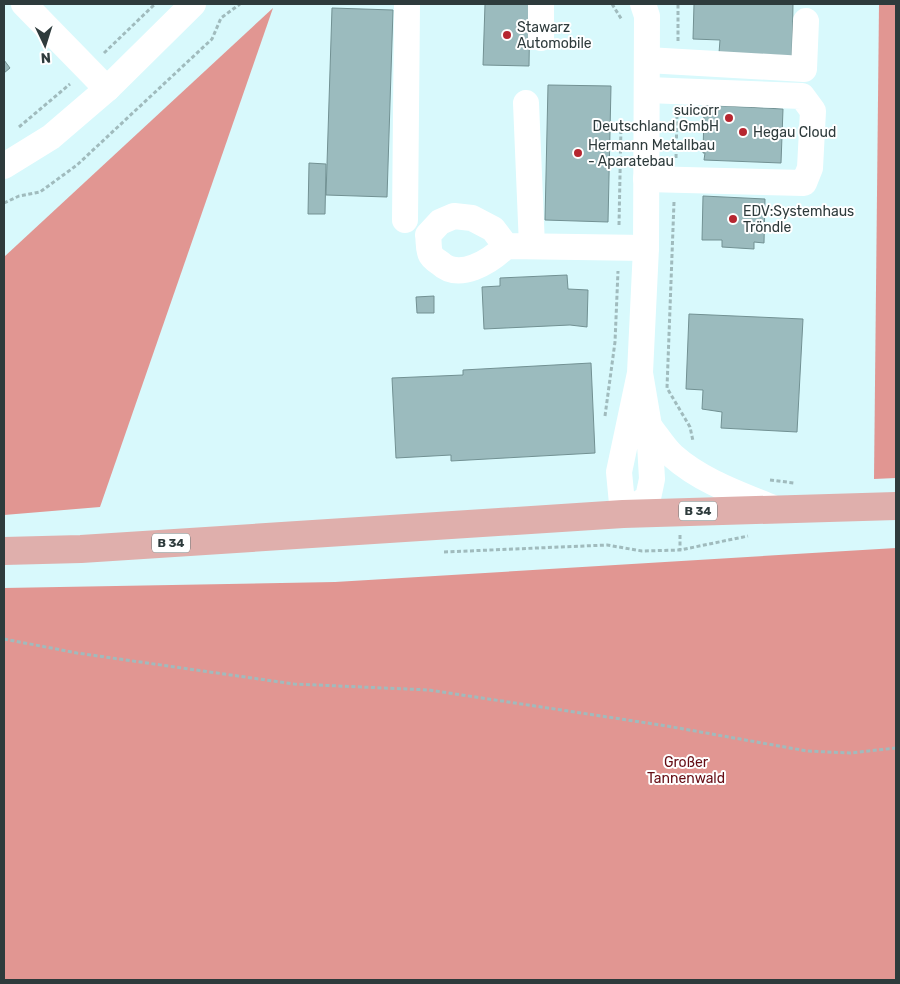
<svg xmlns="http://www.w3.org/2000/svg" width="900" height="984" viewBox="0 0 900 984" font-family="Rubik,sans-serif">
	<style>
		.forest { fill: #e19692 }
		.building { fill: #9bbbbe; stroke: #729193 }
		.lines { fill: none; stroke-linecap: round; stroke-linejoin: round }
		.path { stroke: #a0bbbd; stroke-width: 3; stroke-dasharray: 4 2.5; stroke-linecap: butt }
		.minor { stroke: #fff; stroke-width: 26 }
		.major { stroke: #dfafac; stroke-width: 28 }
		.poi-dot { fill: #b62630; stroke: #fff; stroke-width: 2 }
		.labels { text-anchor: middle; stroke-width: 4; stroke-linejoin: round; paint-order: stroke }
		.shield { fill: #fff; stroke: #6d7676; stroke-width: 1 }
		.shield-label { font-size: 12px; font-weight: bold; fill: #2e3b3c }
		.poi-label { font-size: 14px; fill: #2e3b3c; stroke: #fff; text-anchor: start }
		.park-label { font-size: 14px; fill: #660e15; stroke: #fff }
	</style>
	<rect width="100%" height="100%" fill="#d8f9fc"/>
	<g class="forest">
		<polygon points="879,4 896,4 896,478 874,479"/>
		<polygon points="273,8 100,507 4,515 4,257"/>
		<polygon points="896,548 896,980 4,980 4,588 335,582"/>
	</g>
	<g class="building">
		<polygon points="485,4 530,4 529,66 483,65"/>
		<polygon points="694,4 793,4 792,56 719,53 720,40 693,39"/>
		<polygon points="332,8 393,10 387,197 326,195"/>
		<polygon points="4,60 10,68 4,73"/>
		<polygon points="548,85 611,86 608,222 545,220"/>
		<polygon points="706,105 783,109 781,163 704,160 705,153 703,153 704,112 706,112"/>
		<polygon points="309,163 326,164 325,214 308,214"/>
		<polygon points="703,196 765,199 764,243 754,242 754,249 722,247 722,240 702,240"/>
		<polygon points="567,275 568,289 588,290 587,327 570,325 484,329 482,287 500,286 500,278"/>
		<polygon points="434,296 434,313 417,313 416,297"/>
		<polygon points="689,314 803,319 797,432 721,428 722,412 702,409 703,390 686,389"/>
		<polygon points="591,363 595,453 451,461 451,455 396,458 392,378 463,375 463,370"/>
	</g>
	<g class="lines">
		<g class="path">
			<polyline points="612,4 622,20"/>
			<polyline points="678,41 678,4"/>
			<polyline points="104,53 155,4"/>
			<polyline points="19,127 70,84"/>
			<polyline points="676,158 677,114"/>
			<polyline points="674,202 667,388 690,427 693,441"/>
			<polyline points="4,203 19,196 40,192 77,165 212,39 221,18 240,4"/>
			<polyline points="619,225 621,126"/>
			<polyline points="605,416 615,342 618,271"/>
			<polyline points="770,480 794,483"/>
			<polyline points="680,535 680,550"/>
			<polyline points="444,552 607,545 642,551 680,550 748,536"/>
			<polyline points="4,639 77,653 294,684 429,690 667,726 807,751 850,753 896,748"/>
		</g>
		<g class="minor">
			<polyline points="24,4 107,89"/>
			<polyline points="541,38 541,4"/>
			<polyline points="647,60 804,69 806,21"/>
			<polyline points="526,103 532,246"/>
			<polyline points="4,166 51,137 107,89 193,4"/>
			<polyline points="646,179 804,183 810,168 813,111 802,96 647,90"/>
			<polyline points="405,220 407,4"/>
			<path d="M506,246L493,229L472,218L454,216L440,222L428,235C429,240 428,250 431,255C432,258 437,261 440,263C459,281 490,262 506,246L646,248"/>
			<polyline points="640,373 649,426 652,479 648,498 623,514 619,472 640,373 646,248 647,16 643,4"/>
			<path d="M649,426C657,436 664,448 673,456C701,481 739,494 773,508"/>
		</g>
		<polyline class="major" points="4,551 81,549 623,514 896,506"/>
	</g>
	<g class="poi-dot">
		<circle cx="507" cy="35" r="5"/>
		<circle cx="729" cy="118" r="5"/>
		<circle cx="743" cy="132" r="5"/>
		<circle cx="578" cy="153" r="5"/>
		<circle cx="733" cy="219" r="5"/>
	</g>
	<g class="labels">
		<g class="shield">
			<rect x="679" y="501.5" width="38" height="19" rx="4"/>
			<rect x="152" y="533.5" width="38" height="19" rx="4"/>
		</g>
		<g class="shield-label">
			<text x="698" y="515">B 34</text>
			<text x="171" y="547">B 34</text>
		</g>
		<g class="poi-label">
			<text x="517" y="32">Stawarz<tspan x="517" dy="16">Automobile</tspan></text>
			<text x="719" y="115" text-anchor="end">suicorr<tspan x="719" dy="16">Deutschland GmbH</tspan></text>
			<text x="753" y="137">Hegau Cloud</text>
			<text x="588" y="150">Hermann Metallbau<tspan x="588" dy="16">- Aparatebau</tspan></text>
			<text x="743" y="216">EDV:Systemhaus<tspan x="743" dy="16">Tröndle</tspan></text>
		</g>
		<g class="park-label">
			<text x="686" y="767">Großer<tspan x="686" dy="16">Tannenwald</tspan></text>
		</g>
	</g>
	<rect width="900" height="984" fill="none" stroke="#2e3b3c" stroke-width="10"/>
	<g transform="translate(45 45) rotate(176)" stroke="#ffffff" stroke-width="4" paint-order="stroke">
	<path d="M0-4L9 19L0 12L-9 19Z" fill="#2e3b3c"/>
	<text y="-8" font-size="14" font-weight="bold" text-anchor="middle" fill="#2e3b3c">N</text>
	</g>
</svg>
